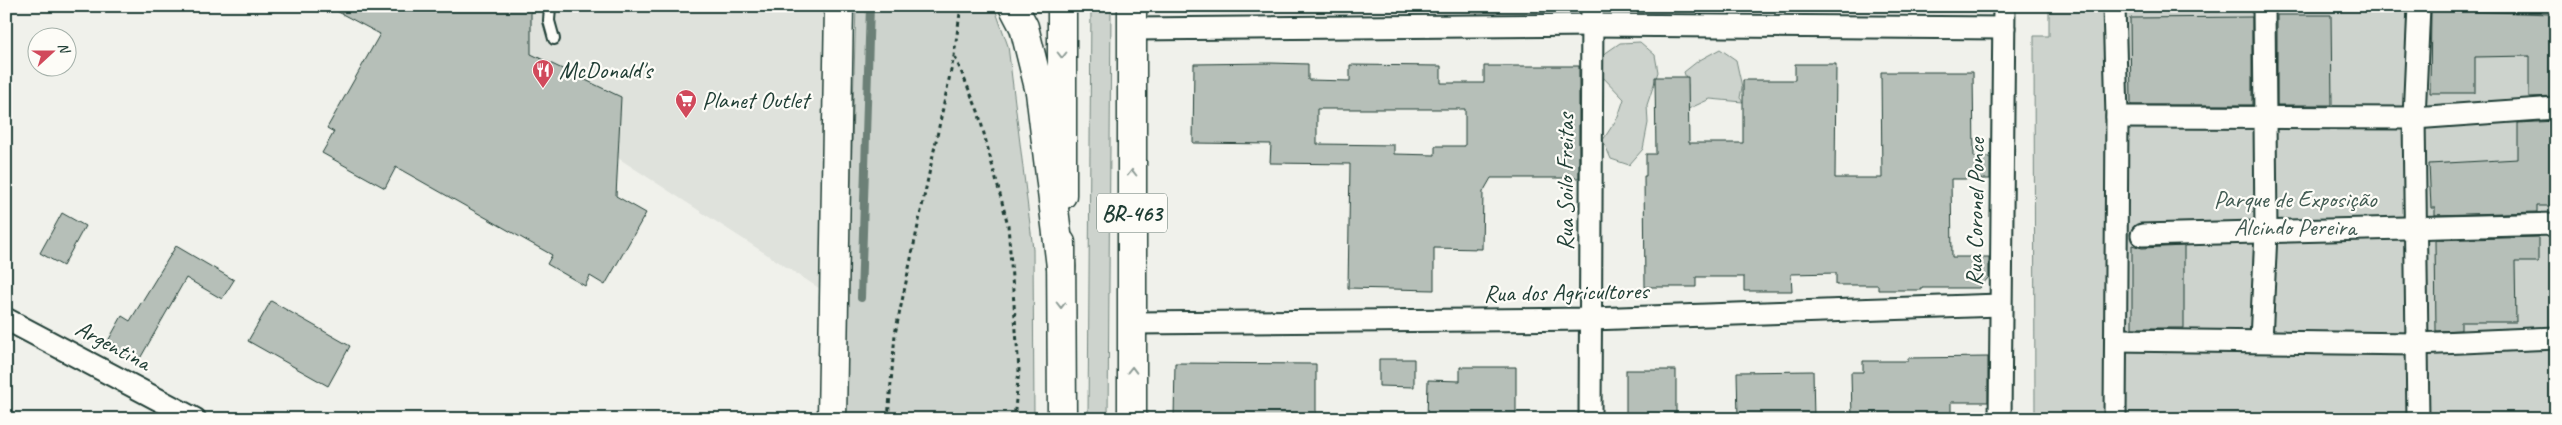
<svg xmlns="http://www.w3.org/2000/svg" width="2562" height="425" viewBox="0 0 2562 425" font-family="Caveat,sans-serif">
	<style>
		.built { fill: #dfe2dc }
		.green { fill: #cdd3cd; stroke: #768880 }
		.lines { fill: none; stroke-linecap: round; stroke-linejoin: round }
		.stream { stroke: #6c8077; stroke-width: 8 }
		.building { fill: #b6bfb8; stroke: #1f3d34; fill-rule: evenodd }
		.lane-casing { stroke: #1f3d34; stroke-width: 14 }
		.street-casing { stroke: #1f3d34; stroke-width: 25 }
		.primary-casing { stroke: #1f3d34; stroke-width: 31 }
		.highway-casing { stroke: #1f3d34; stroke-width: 31 }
		.path { stroke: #1f3d34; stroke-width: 3; stroke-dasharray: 4 4; stroke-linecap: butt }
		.lane { stroke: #fdfcf7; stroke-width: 10 }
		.street { stroke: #fdfcf7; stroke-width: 21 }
		.primary { stroke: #fdfcf7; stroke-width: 28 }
		.highway { stroke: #fdfcf7; stroke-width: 28 }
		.oneway { stroke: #8e9c96 }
		.labels { text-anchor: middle; stroke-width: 4.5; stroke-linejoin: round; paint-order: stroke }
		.shield { fill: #fdfcf7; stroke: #62766e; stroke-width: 1 }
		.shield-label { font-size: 22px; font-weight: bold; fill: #1f3d34 }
		.poi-label { font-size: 24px; fill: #1f3d34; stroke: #fdfcf7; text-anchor: start }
		.street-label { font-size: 24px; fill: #1f3d34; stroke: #fdfcf7 }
		.park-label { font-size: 24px; fill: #425b53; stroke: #fdfcf7 }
	</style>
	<rect width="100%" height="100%" fill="#f0f1eb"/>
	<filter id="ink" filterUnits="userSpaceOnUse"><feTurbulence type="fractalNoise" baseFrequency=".02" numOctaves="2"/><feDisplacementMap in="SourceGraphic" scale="10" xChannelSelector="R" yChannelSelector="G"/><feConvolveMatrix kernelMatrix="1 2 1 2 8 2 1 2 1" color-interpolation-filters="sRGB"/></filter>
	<g filter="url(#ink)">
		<polygon class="built" points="327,6 834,6 825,292 618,158"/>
		<g class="green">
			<polygon points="856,6 994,6 1008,46 1033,249 1034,419 844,419"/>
			<polygon points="1091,6 1111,6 1108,419 1088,419"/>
			<polygon points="2049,6 2556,6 2556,419 2035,419 2034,36 2049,36"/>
			<polygon points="1640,42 1655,55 1658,72 1647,105 1648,123 1643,149 1629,165 1611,159 1603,140 1618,117 1624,99 1598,72 1597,59 1620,43"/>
			<polygon points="1720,49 1736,60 1742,87 1740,98 1743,102 1710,99 1686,110 1688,85 1684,72 1698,61"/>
		</g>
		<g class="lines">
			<polyline class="stream" points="861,298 870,6"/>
		</g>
		<g class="building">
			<polygon points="327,6 531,6 531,54 621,97 616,196 646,213 605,285 590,276 585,286 547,264 552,255 396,167 385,188 322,153 334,132 327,128 380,34"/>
			<polygon points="2431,10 2552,14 2551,21 2556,21 2556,96 2529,97 2529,56 2475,57 2475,93 2430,93"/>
			<polygon points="2277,15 2331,15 2332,105 2277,105"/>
			<polygon points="2252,17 2252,105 2131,105 2130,18"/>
			<path d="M1271,63L1308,64V80L1350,81V65L1441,66V83H1484V66H1579V178H1491L1483,192L1482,249L1434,248V290L1348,288L1350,164L1270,163L1271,144L1193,143L1194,64ZM1317,109H1465V146H1435V155L1394,154V145L1317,144Z"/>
			<polygon points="1795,64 1836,64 1835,178 1882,178 1881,72 1973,72 1974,157 1990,157 1990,179 1951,179 1952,257 1989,257 1989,277 1979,288 1922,288 1922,290 1878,290 1878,285 1836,285 1836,273 1791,274 1792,291 1744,291 1744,277 1696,277 1696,287 1645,287 1644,176 1646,176 1646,154 1656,154 1655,77 1688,77 1689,143 1743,143 1743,80 1795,80"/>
			<polygon points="2556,121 2556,206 2537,206 2537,212 2435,215 2435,208 2431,208 2429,164 2518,159 2518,123"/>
			<polygon points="62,213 85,226 63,266 40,253"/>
			<polygon points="2538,237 2538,262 2515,262 2516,322 2461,322 2461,330 2436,331 2435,240"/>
			<polygon points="2132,245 2142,248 2184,246 2184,328 2132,328"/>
			<polygon points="176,246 234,280 222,299 186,278 138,362 114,349 117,345 108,341 122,316 130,321"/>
			<polygon points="271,301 350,346 328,386 248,341"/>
			<polygon points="1988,357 1988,402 1951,402 1951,419 1852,419 1851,372 1863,372 1863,361 1908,361 1908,358"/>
			<polygon points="1379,359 1414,359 1414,387 1379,386"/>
			<polygon points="1175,363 1316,364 1316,419 1174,419"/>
			<polygon points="1460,367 1516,367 1516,419 1427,419 1428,380 1460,381"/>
			<rect x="1626" y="370" width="50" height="49"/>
			<polygon points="1813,371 1814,419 1738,419 1737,372"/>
		</g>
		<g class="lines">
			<g class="lane-casing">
				<polyline id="lane" points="550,6 549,21 554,39"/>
			</g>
			<g class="street-casing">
				<g id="street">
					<polyline points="2114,6 2117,117 2115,419"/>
					<polyline points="1132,29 1592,25 2004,28"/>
					<polyline points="2117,117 2414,118 2556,108"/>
					<polyline points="2142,235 2556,224"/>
					<polyline points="6,319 195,419"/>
					<polyline points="1133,323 1591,319 2000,305"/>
					<polyline points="2116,340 2417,344 2556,338"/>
					<polyline points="2261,341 2266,233 2264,6"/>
					<polyline points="1590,419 1592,6"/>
					<polyline points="2000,419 2004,6"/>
					<polyline points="2418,419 2414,118 2419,6"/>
				</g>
			</g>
			<g class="primary-casing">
				<g id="primary">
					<polyline points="1132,6 1132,419"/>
					<polyline points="1062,195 1062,6"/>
					<polyline points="1061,243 1062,419"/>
				</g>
			</g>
			<g class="highway-casing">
				<g id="highway">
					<polyline points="1013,6 1024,27 1040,92 1061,267"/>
					<polyline points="832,419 839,6"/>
				</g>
			</g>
			<g class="path">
				<polyline points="955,57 978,111 1008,225 1019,370 1014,419"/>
				<polyline points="888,419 895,334 954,56 961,6"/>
			</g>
			<use href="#lane" class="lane"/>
			<use href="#street" class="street"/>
			<use href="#primary" class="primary"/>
			<use href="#highway" class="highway"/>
		</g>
		<defs><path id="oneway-chevron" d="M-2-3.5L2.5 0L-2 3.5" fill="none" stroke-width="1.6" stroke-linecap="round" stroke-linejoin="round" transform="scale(1.25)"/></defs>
		<g class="oneway">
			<use href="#oneway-chevron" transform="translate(1062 55) rotate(90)"/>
			<use href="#oneway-chevron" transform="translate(1132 173) rotate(-90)"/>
			<use href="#oneway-chevron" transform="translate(1061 305) rotate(90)"/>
			<use href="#oneway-chevron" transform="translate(1132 370) rotate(-89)"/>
		</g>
	</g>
	<defs>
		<g id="restaurant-pin" transform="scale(1.125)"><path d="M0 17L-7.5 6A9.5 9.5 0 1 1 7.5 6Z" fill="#d1495b" stroke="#fdfcf7"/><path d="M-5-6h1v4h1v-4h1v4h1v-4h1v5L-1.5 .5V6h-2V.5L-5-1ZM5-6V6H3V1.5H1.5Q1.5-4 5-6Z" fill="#fff"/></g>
		<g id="supermarket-pin" transform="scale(1.125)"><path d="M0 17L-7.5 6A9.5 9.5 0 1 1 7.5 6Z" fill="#d1495b" stroke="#fdfcf7"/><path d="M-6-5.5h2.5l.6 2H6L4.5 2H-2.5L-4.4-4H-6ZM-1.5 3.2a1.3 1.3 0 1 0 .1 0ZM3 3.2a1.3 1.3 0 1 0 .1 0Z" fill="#fff"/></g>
	</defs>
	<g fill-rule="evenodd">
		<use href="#restaurant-pin" x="543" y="70"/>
		<use href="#supermarket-pin" x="686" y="100"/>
	</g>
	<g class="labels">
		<rect class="shield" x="1097" y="193.5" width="70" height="39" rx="4"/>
		<g class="shield-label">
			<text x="1132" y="221">BR-463</text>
		</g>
		<g class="poi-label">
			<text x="559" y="78">McDonald's</text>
			<text x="702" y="108">Planet Outlet</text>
		</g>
		<g class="street-label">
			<text transform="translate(1565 182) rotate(-90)" y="8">Rua Soilo Freitas</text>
			<text transform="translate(1975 212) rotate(-89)" y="8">Rua Coronel Ponce</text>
			<text transform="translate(1566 292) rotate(-1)" y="8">Rua dos Agricultores</text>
			<text transform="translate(113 345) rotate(28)" y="8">Argentina</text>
		</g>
		<g class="park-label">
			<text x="2295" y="207">Parque de Exposição<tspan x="2295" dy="28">Alcindo Pereira</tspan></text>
		</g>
	</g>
	<rect width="2562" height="425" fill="none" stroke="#fdfcf7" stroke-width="25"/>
	<rect x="12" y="12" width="2537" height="400" fill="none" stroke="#1f3d34" stroke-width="2" filter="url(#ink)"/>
	<g transform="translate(52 52) rotate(69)"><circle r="24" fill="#fdfcf7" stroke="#a4b0a9"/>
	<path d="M0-4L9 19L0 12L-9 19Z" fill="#d1495b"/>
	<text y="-8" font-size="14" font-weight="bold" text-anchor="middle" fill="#1f3d34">N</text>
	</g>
</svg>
